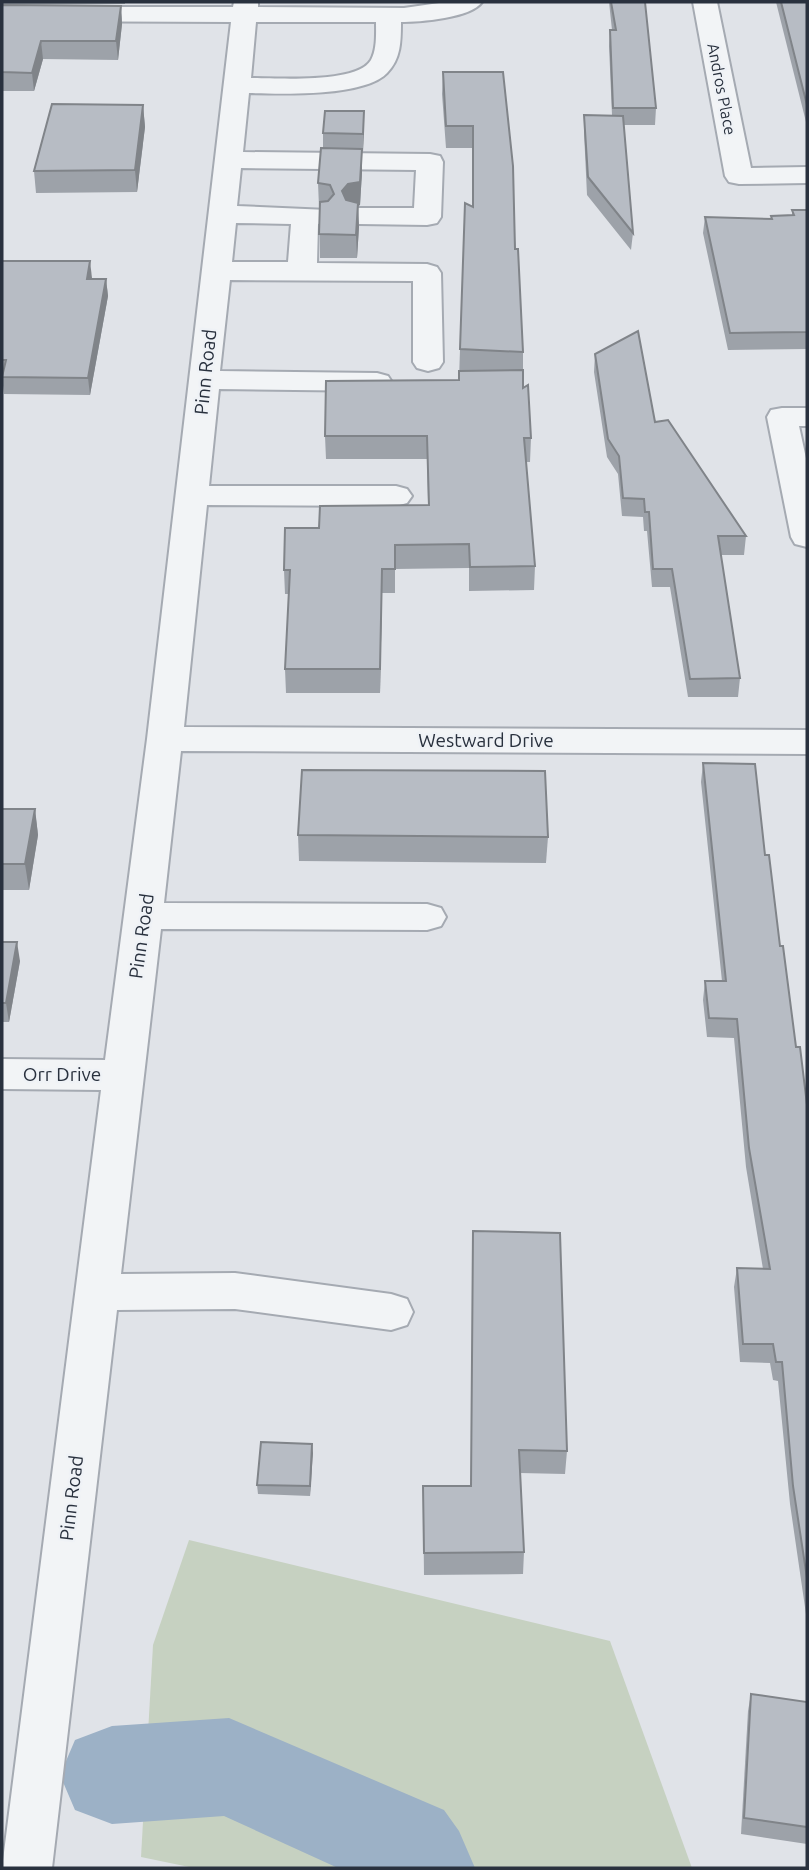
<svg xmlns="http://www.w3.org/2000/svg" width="809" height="1870" viewBox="0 0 809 1870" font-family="Ubuntu,sans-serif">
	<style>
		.green { fill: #c6d1c1 }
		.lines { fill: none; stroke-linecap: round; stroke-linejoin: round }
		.river { fill: #9cb1c6; fill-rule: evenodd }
		.minor-casing { stroke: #a5aab2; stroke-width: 4 }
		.minor { fill: #f2f4f6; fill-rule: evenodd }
		.wall { fill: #9da2a9 }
		.shaded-wall { fill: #808489 }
		.building { fill: #b7bcc4; stroke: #808489; stroke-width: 2 }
		.labels { text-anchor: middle; stroke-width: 5; stroke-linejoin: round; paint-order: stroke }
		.far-street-label { font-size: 16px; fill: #29313e; stroke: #eff2f6 }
		.street-label { font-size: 19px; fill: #29313e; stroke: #eff2f6 }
	</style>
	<rect width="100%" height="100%" fill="#e0e3e8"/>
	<polygon class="green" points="189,1540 610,1641 692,1868 194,1868 141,1857 153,1645"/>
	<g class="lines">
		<polygon class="river" points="229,1718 444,1810 459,1831 475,1868 338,1868 224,1816 112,1824 75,1810 60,1775 75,1740 112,1726"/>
		<g class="minor-casing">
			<g id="minor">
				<path d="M234,2H258V7L404,8L446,2H482C471,18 420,22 401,22C401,41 401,59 387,73C364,97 281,94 249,93L243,152L430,154L440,156L443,162L441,217L437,223L427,225L359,224L349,222L345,216L349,210L359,208H414L416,170L241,168L237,206L328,210L332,216L328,222L318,224L317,263L427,264L437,267L441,273L443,362L439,368L428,371L417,368L413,362V281L230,280L220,371L377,373L388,376L392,382L388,388L377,391L219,389L209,486H396L407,489L412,496L407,503L396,506L207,505L184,727L807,730V754L181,751L164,903L427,904L441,908L446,917L441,926L427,930L161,929L121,1274L235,1273L391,1294L407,1299L413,1312L407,1325L391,1330L235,1309L117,1310L52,1868H2L101,1090L2,1089V1059L105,1060L147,739L231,22L2,21V7H233ZM256,22H376C376,34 377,49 371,60C357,84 276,78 251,78ZM236,223L291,224L288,262H232Z"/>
				<polygon points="693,2 717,2 751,168 807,167 807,183 739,184 729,182 725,176"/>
				<polygon points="782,408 807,408 807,426 799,426 807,463 807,547 795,544 791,537 767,417 771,410"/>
			</g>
		</g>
		<use href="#minor" class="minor"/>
	</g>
	<g class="wall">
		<polygon points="2,2 125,2 125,4 2,5"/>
		<polygon points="609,2 645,2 656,108 655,125 624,125 633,233 631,250 587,195 584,132 584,115 612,115 609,46 610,30 612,30"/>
		<polygon points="776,2 807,2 807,126"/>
		<polygon points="2,5 121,6 122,24 118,60 43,59 34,91 2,91"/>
		<polygon points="443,72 503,72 523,352 523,388 531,438 530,462 526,462 535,566 534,590 469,591 469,568 395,569 395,593 382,593 380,693 286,693 285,669 289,594 285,594 284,570 319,528 428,505 427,459 326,459 325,436 459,380 460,349 473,207 472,148 446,148 442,94"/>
		<polygon points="143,105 145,127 137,192 36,193 34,171"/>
		<polygon points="364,111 364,128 363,151 362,151 362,172 360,205 358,206 359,227 357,258 320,258 320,207 319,207 318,183 323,148 323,133"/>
		<polygon points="792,210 807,210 807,349 728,350 703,233 705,217 771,219 771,216 792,215"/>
		<polygon points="2,264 92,279 106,279 108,296 90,395 4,394 2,377"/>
		<polygon points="595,354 655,422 746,536 744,555 721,555 740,678 738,697 688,697 670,587 652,587 647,531 644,531 643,517 622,516 618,474 607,457 594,372"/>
		<polygon points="703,763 765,855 796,1047 807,1105 807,1621 790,1504 778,1381 773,1380 770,1363 740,1362 734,1287 737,1268 763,1269 746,1167 734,1038 707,1037 703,1000 705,981 722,981 701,782"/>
		<polygon points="2,809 35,809 38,835 29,890 2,890"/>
		<polygon points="298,835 548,837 546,863 299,861"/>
		<polygon points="2,942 20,961 9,1022 2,1022"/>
		<polygon points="473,1231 567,1451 565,1474 520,1473 524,1552 523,1574 424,1575 423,1486 471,1486"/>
		<polygon points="312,1444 310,1496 258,1494 257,1485"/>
		<polygon points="751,1694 807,1702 807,1844 741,1834 748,1711"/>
	</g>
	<g class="shaded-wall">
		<polygon points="121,6 122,24 118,60 116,41"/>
		<polygon points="41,41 43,59 34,91 32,73"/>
		<polygon points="143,105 145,127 137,192 135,170"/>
		<polygon points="364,111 364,128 363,151 363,134"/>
		<polygon points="362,149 362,172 360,205 358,206 359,227 357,258 356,235 342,191"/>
		<polygon points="90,261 92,278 88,295 87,279"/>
		<polygon points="106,279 108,296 90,395 88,378"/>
		<polygon points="382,569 382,593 380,693 380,669"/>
		<polygon points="35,809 38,835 29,890 25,864"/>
		<polygon points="17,942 20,961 9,1022 6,1003"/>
		<polygon points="312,1444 313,1453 310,1496 310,1486"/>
	</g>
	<g class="building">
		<polygon points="611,2 645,2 656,108 613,108 610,30 616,30"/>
		<polygon points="781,2 807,2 807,105"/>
		<polygon points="2,5 121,6 116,41 41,41 32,73 2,72"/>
		<polygon points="443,72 503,72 513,166 515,249 518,249 523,352 460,349 465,203 473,207 473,126 446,126"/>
		<polygon points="52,104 143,105 135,170 34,171"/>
		<polygon points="325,111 364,111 363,134 323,133"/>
		<polygon points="584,115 623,116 633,233 588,177"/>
		<polygon points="321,148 362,149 360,182 348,184 342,191 346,200 358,203 356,235 319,234 320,202 328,201 334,194 330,185 318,183"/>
		<polygon points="792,210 807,210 807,332 730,333 705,217 772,219 771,216 794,215"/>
		<polygon points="2,261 90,261 87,279 106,279 88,378 2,377 6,360 2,360"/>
		<polygon points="638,331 655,422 668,420 746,536 718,536 740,678 690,679 672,569 653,569 649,512 645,512 644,499 623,498 619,456 608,439 595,354"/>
		<polygon points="523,370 523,388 528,385 531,438 524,438 535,566 470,567 469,544 395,545 395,569 382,569 380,669 285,669 290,570 284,570 285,528 319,528 320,506 429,505 427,436 325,436 326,381 459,380 459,371"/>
		<polygon points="703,763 755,764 765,855 769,855 780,946 783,946 796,1047 800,1047 807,1105 807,1578 793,1486 782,1362 776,1362 773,1344 743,1344 737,1268 770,1269 749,1148 737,1019 709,1018 705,981 726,981"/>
		<polygon points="302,770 545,771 548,837 298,835"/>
		<polygon points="2,809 35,809 25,864 2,864"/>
		<polygon points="2,942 17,942 6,1003 2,1003"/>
		<polygon points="473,1231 560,1233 567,1451 519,1450 524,1552 424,1553 423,1486 471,1486"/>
		<polygon points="261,1442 312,1444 310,1486 257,1485"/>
		<polygon points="751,1694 807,1702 807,1827 744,1818"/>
	</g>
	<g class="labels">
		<g class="far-street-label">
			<text transform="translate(722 89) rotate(79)" y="6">Andros Place</text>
		</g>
		<g class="street-label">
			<text transform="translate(205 372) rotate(-84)" y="7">Pinn Road</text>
			<text x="486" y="747">Westward Drive</text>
			<text transform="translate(141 936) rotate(-82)" y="7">Pinn Road</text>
			<text x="62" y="1081">Orr Drive</text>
			<text transform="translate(71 1498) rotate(-83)" y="7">Pinn Road</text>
		</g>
	</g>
	<rect width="809" height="1870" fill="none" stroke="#29313e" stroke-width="7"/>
</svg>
